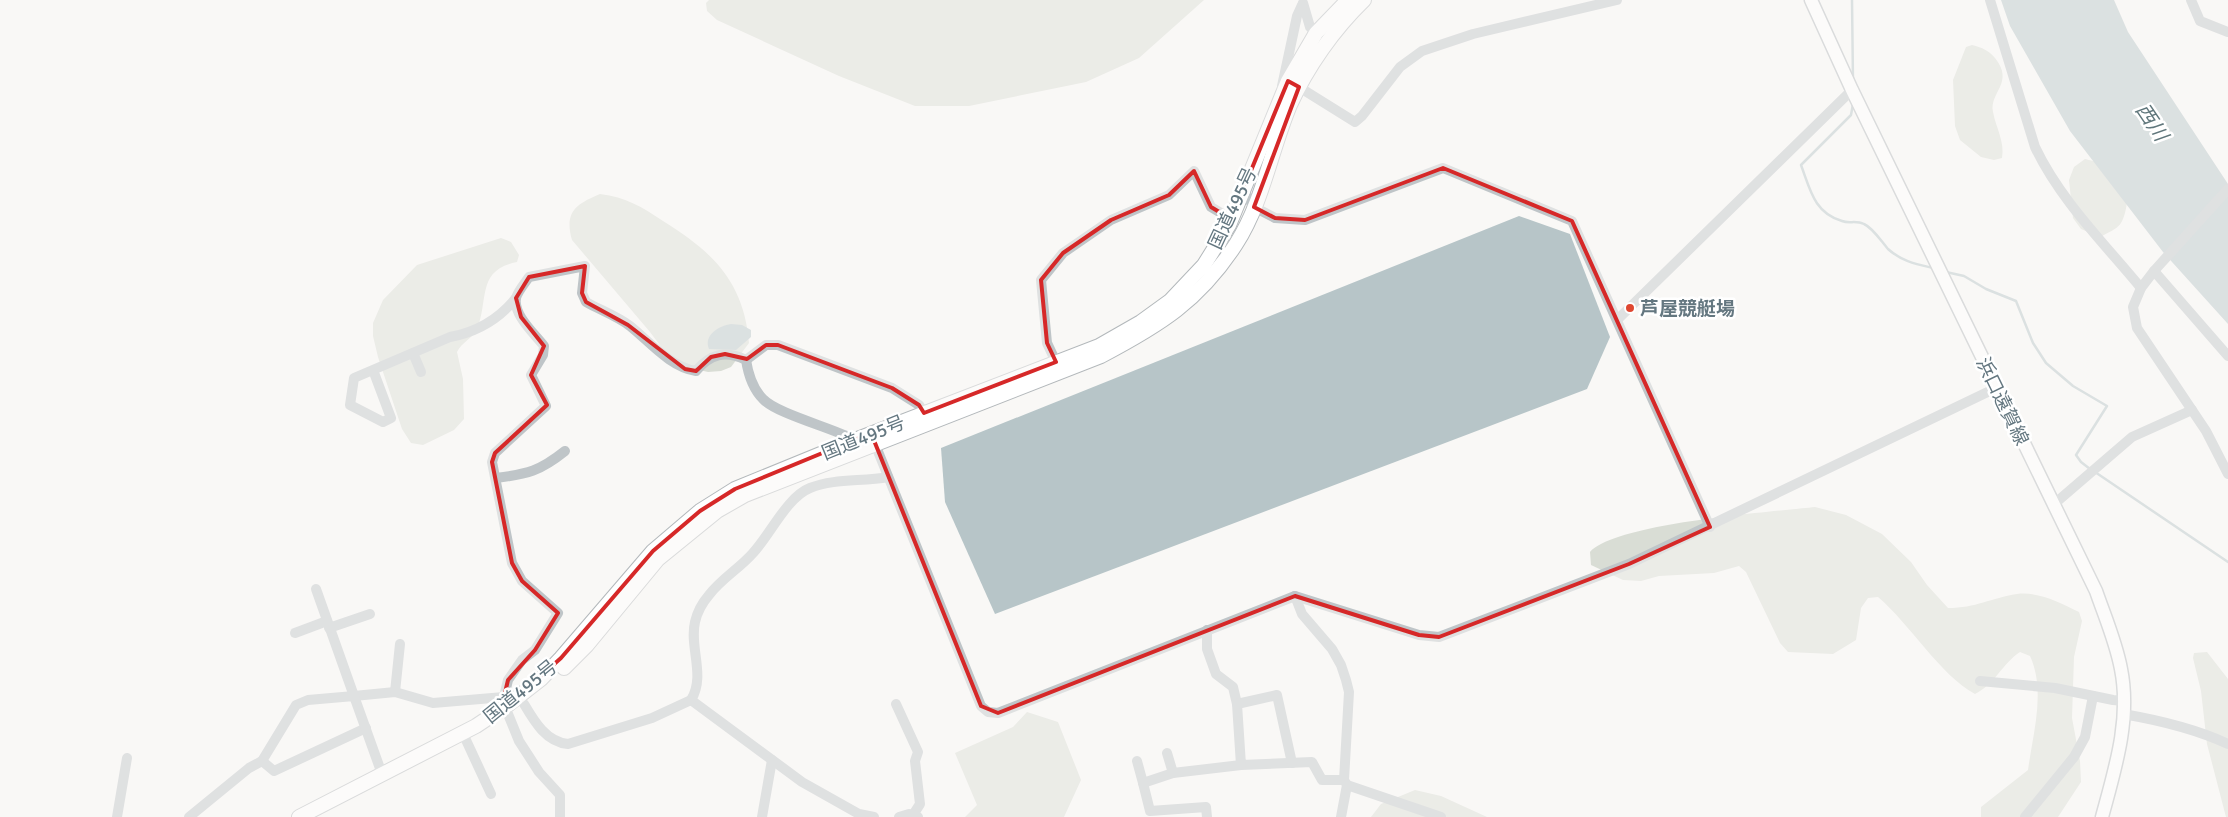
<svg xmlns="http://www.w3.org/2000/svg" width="2228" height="817" viewBox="0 0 2228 817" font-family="Signika,'Noto Sans JP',sans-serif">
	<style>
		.green { fill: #d9ddd5 }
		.water { fill: #b7c5c8 }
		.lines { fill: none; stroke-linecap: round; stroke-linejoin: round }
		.stream { stroke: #b7c5c8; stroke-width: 2.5 }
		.major-casing { stroke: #b3b9bc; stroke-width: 15 }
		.highway-casing { stroke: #b3b8bb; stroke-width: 16 }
		.minor { stroke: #bfc5c8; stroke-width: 10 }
		.major { stroke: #fff; stroke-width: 12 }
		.highway { stroke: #fff; stroke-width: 14 }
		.marked { fill: none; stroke: #d62828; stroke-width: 4; stroke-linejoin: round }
		.poi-dot { fill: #df4730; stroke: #fff; stroke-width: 2 }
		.labels { text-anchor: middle; stroke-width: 5; stroke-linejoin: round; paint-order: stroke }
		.street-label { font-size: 19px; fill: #647780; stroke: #fff }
		.poi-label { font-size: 19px; font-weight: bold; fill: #647780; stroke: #fff; text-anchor: start }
		.water-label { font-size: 20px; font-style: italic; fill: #5f767b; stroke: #fff }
	</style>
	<rect width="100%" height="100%" fill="#f9f8f6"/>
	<g class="green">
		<polygon points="709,0 1204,0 1139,58 1086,82 969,106 915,106 839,76 717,20 707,11 706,3"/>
		<path d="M1972,45C1983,48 1988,50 1995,58C2015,83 1989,92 1993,112C1996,128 2005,142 2002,158L1994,160L1981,157L1960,140L1955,126L1953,80L1966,47Z"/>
		<path d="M2085,159L2097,162L2127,203C2123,226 2120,227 2100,237L2081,229L2073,218L2069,180L2074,167Z"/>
		<path d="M600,194C626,197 642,207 663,221C713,252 744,282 749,343L731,367L721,371L708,372L674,364L650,332L572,240C564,212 576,204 600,194Z"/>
		<path d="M501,238L511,242L519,255L517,262C476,270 489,300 477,329C472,339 462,342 457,352L463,379L464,419L454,430L423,445L411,443L402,429L378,357L373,336V323L383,300L417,265Z"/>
		<path d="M1815,507L1846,515L1882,534L1911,562L1927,585L1948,608C1976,608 1991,598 2017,594C2038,591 2061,603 2079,612L2082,621L2074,657L2072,718L2080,761L2081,782L2058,817H1981V807L2028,770C2033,733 2046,691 2030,656L2020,652C2002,664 1995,684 1975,694C1940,675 1910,624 1878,597L1868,598L1861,608L1856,640L1833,654L1788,652L1780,643L1746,572L1739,566L1714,573L1659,576L1641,581L1623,580L1591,565L1590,552C1616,523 1771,512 1815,507Z"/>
		<polygon points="2207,652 2228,679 2228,817 2226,817 2207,744 2201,691 2193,658 2194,653"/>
		<polygon points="1027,712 1058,722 1081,780 1064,817 965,817 977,805 955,753 1013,727"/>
		<polygon points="1415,790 1441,796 1487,817 1371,817 1381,804"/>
	</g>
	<g class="water">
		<polygon points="2001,0 2114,0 2128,32 2228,184 2228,324 2163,252 2070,131 2010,26"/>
		<polygon points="1519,216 1570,234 1610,337 1587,389 995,614 945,502 941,448"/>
		<path d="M731,324L742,325L751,330V337L736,350L709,349C703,335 719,326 731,324Z"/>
	</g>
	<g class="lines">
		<g class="stream">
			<polyline points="1852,0 1853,81"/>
			<path d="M1853,104L1851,115L1801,165C1810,189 1814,213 1842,221C1849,224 1856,220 1864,224C1873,228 1881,241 1888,249C1901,261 1916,264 1933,268"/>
			<polyline points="1946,272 1964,276 1986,289 2016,301 2033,343 2046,363 2073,386 2107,406 2076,455 2081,462 2090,469"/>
			<polyline points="2095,472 2228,562"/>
		</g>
		<g class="major-casing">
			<path id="major" d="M1811,0L1852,90L2096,591C2105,617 2116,642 2121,669C2131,719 2115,769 2102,817"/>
		</g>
		<g class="highway-casing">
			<g id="highway">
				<path d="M564,668L587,645L658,559L717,511L745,495L1101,356C1160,325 1199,301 1236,244C1263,202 1271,150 1290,105C1307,67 1334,29 1364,0"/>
				<polyline points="299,817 476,726 509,704 541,679 561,658 653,551 700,511 735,489 855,440 1099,346 1141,322 1170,301 1204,265 1229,225 1288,81 1316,33 1348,0"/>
			</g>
		</g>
		<g class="minor">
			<path d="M1990,0L2035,147C2060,200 2104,243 2141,288"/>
			<polyline points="2191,0 2200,21 2228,32"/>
			<polyline points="1303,3 1310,27 1316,33"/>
			<polyline points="1294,84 1355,122 1362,116 1400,67 1422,51 1473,34 1617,0"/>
			<polyline points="1282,86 1297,16 1302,5"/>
			<polyline points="2228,189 2154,271 2141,288 2133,307 2137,328 2206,431 2228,474"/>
			<polyline points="1243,190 1254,207 1275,218 1305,220 1443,168 1572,221 1710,527"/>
			<polyline points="2154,271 2228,356"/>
			<polyline points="1618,319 1852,90"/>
			<polyline points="413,353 421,372"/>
			<polyline points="746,360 766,345 778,345 892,388 919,405 924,413"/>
			<polyline points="1056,362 1047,343 1041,280 1063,253 1111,220 1169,195 1194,171 1211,207 1231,219"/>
			<path d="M373,370L391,418L383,422L350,405L354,378L450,337C477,332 499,319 516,298"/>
			<polyline points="873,439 981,706 988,712 998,713 1295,596 1419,635 1439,637 1629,564 1996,388"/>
			<path d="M496,478C528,474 540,471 565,451"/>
			<polyline points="2053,505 2132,437 2192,410"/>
			<polyline points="316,589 354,696 395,692 433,703 504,697"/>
			<polyline points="1295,596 1302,614 1332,649 1341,665 1346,680 1349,692 1344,780 1347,785 1341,817"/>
			<polyline points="329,628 370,614"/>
			<polyline points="1207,630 1207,649 1216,674 1233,687 1237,704 1241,765 1312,762 1322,780 1344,780"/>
			<polyline points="295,633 327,621"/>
			<polyline points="1980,681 2055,688 2113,700 2124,701"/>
			<polyline points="395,692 400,644"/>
			<polyline points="691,700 802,782 859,814 874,817"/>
			<path d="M509,704L504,697L508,680L522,660L535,650L558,613L522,581L512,563L492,462L495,453L546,406L531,375L543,355L544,346C535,334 513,315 516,298C518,291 525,283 529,277L585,266L582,293L586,302C600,310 617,316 630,326C650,342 670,367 696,371C710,354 725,350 746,360C748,373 753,389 763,399C777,414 833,428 855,440"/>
			<path d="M524,704C534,721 546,742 568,744L652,718L691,700C706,676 689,647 695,622C697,613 703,602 709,595C721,579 740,568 753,553C770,535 787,497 810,488C835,478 862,482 888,477"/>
			<polyline points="896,704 918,752 915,761 920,804 913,815"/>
			<polyline points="1237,704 1277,695 1292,763"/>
			<polyline points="508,714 519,741 530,758 539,772 560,795 560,817"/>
			<path d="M2123,714C2158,720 2196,729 2228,744"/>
			<polyline points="466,740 491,794"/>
			<polyline points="1167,753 1173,773"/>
			<polyline points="262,761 274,771 366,728"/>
			<polyline points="1137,761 1143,783 1173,773 1241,765"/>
			<polyline points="1143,783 1150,811 1206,807 1207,817"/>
			<polyline points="1347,785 1441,817"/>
			<polyline points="117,817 127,758"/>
			<polyline points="189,817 249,768 262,761 296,705 308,700 354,696 382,774"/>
			<polyline points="762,817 772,760"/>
			<polyline points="899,817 909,814 918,817"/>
			<polyline points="2025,817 2074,757 2085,737 2093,696"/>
		</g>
		<use href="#major" class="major"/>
		<use href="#highway" class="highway"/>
	</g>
	<path d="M0 0H2228V817H0ZM1288,81L1299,87L1254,207L1275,218L1305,220L1443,168L1572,221L1710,527L1629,564L1439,637L1419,635L1295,596L998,713L981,706L871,433L735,489L700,511L653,551L561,658L509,704L504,697L508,680L535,650L558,613L522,581L512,563L492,462L495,453L547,405L531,375L544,346L521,317L516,298L529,277L585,266L582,293L586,302L628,325L685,369L696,371L711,357L725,354L747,359L766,345H778L892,388L919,405L924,413L1056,362L1047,343L1041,280L1063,253L1111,220L1169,195L1194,171L1211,207L1231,219Z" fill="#f9f8f6" fill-opacity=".55" fill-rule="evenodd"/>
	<path class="marked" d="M1288,81L1299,87L1254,207L1275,218L1305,220L1443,168L1572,221L1710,527L1629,564L1439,637L1419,635L1295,596L998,713L981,706L871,433L735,489L700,511L653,551L561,658L509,704L504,697L508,680L535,650L558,613L522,581L512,563L492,462L495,453L547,405L531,375L544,346L521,317L516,298L529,277L585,266L582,293L586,302L628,325L685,369L696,371L711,357L725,354L747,359L766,345H778L892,388L919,405L924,413L1056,362L1047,343L1041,280L1063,253L1111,220L1169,195L1194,171L1211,207L1231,219Z"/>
	<circle class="poi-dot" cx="1630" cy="308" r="5"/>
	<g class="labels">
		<g class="street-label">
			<text transform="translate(1232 208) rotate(-65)" y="7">国道495号</text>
			<text transform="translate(2003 401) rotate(64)" y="7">浜口遠賀線</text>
			<text transform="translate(863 437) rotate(-22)" y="7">国道495号</text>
			<text transform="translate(520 691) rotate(-39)" y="7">国道495号</text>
		</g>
		<g class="poi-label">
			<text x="1640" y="315">芦屋競艇場</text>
		</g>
		<g class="water-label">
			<text transform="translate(2152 122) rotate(56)" y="7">西川</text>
		</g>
	</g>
</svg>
